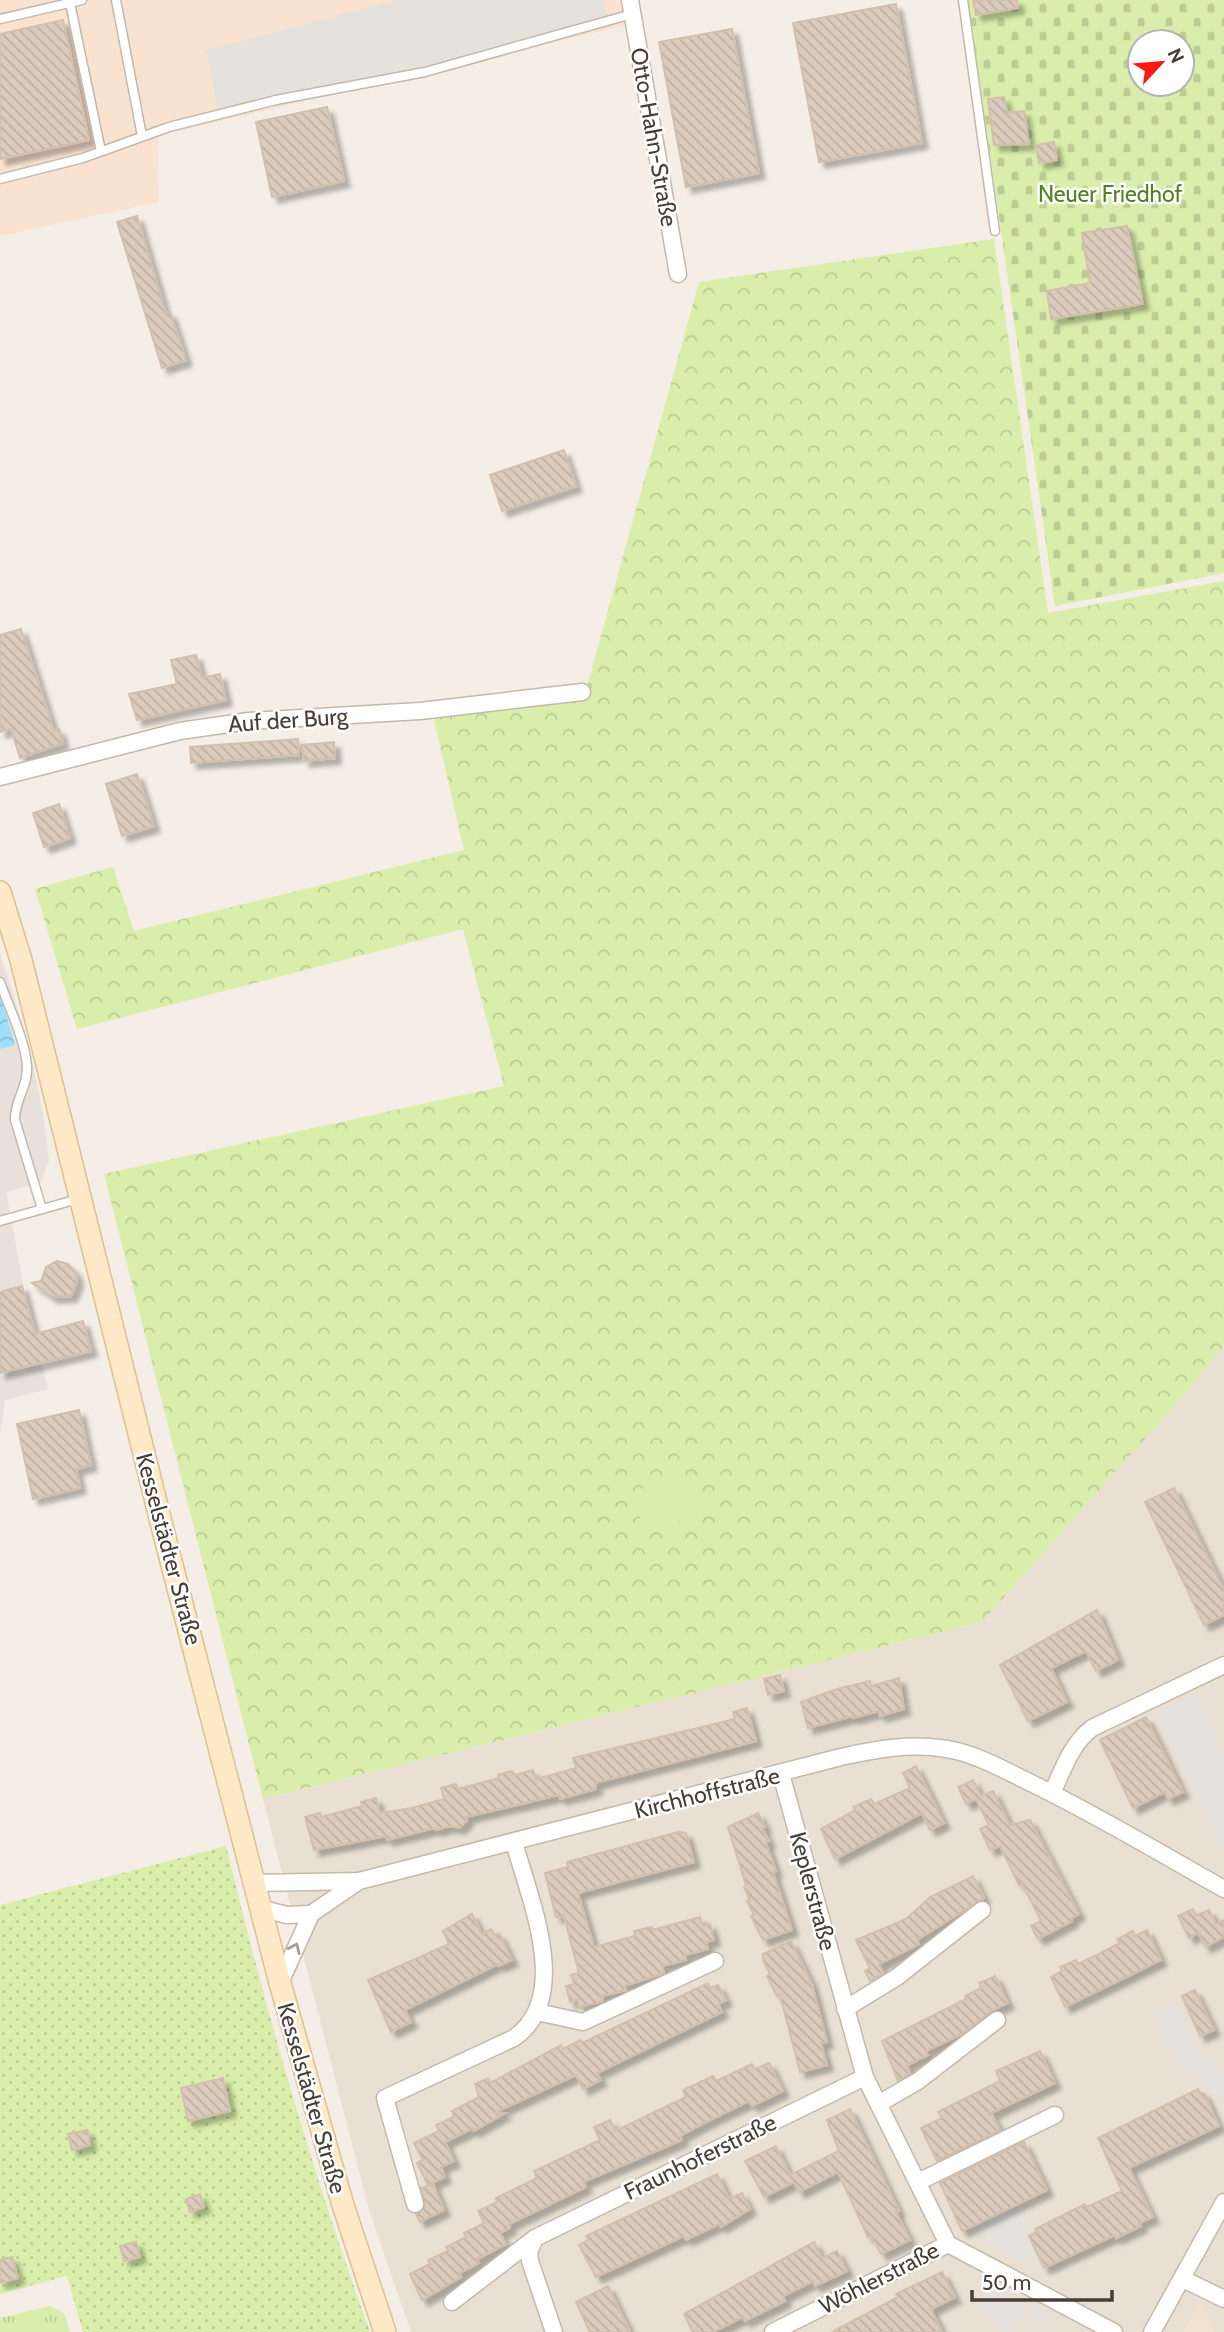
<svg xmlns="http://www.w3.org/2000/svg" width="1224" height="2332" viewBox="0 0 1224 2332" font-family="Cabin,sans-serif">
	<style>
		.residential { fill: #e9e0d3 }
		.commercial { fill: #f9e2cf }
		.industrial { fill: #e7e0db }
		.education { fill: #f0e2ce }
		.grass { fill: url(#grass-tufts) }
		.forest { fill: url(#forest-crowns) }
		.cemetery { fill: url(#cemetery-stones); fill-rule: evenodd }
		.park { fill: #d8eeaa }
		.garden { fill: url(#garden-dots) }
		.parking { fill: #e5e2de }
		.water { fill: url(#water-waves) }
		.building { fill: url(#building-back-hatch); stroke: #d3bfac; stroke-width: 2; filter: url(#shadow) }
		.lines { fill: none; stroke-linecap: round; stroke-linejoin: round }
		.service-casing { stroke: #c4b8aa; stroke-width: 11 }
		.minor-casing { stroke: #c4b8aa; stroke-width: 19 }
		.secondary-casing { stroke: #ddc092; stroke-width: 24 }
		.service { stroke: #fff; stroke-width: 8 }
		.minor { stroke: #fff; stroke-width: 16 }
		.secondary { stroke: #ffe9c6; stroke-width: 21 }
		.oneway { stroke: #a49e9a }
		.labels { text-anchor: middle; stroke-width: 5; stroke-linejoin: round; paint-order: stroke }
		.street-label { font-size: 23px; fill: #483e34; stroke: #fff }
		.park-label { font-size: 23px; fill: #528121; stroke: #fff }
	</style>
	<defs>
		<pattern id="grass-tufts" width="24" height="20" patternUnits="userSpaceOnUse" patternTransform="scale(1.75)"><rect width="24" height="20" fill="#d8eeaa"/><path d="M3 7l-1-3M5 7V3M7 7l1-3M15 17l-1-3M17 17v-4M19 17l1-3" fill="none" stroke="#bbcd93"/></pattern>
		<pattern id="forest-crowns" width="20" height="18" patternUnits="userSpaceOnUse" patternTransform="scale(1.75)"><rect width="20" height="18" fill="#d8eeaa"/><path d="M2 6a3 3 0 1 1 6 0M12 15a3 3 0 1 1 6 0" fill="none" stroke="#bbcd93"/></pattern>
		<pattern id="cemetery-stones" width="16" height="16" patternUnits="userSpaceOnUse" patternTransform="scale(1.75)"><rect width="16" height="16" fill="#d8eeaa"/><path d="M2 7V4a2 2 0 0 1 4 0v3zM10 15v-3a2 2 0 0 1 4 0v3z" fill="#bbcd93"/></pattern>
		<pattern id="garden-dots" width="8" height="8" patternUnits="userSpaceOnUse" patternTransform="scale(1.75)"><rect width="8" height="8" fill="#d8eeaa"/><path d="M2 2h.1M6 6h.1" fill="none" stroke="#bbcd93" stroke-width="1.8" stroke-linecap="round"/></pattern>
		<pattern id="water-waves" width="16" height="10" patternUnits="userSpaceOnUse" patternTransform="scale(1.75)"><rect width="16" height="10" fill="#9bdff8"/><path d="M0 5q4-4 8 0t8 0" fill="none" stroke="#87c0d5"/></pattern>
		<pattern id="building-back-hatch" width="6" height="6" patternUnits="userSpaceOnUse" patternTransform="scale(1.75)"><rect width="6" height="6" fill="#dbcbbd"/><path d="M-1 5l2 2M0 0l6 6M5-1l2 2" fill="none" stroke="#bdafa3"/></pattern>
		<filter id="shadow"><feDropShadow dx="6" dy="6" stdDeviation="2" flood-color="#0004"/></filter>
	</defs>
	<rect width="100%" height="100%" fill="#f5eee6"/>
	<polygon class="residential" points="1224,1345 1224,2332 411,2332 369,2210 263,1799 982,1622 1191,1387"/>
	<polygon class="commercial" points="0,0 622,0 627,25 158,136 159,202 0,236"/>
	<polygon class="industrial" points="0,953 28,1042 43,1113 49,1161 40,1183 6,1192 28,1310 48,1389 5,1400 0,1435"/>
	<polygon class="education" points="1200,2303 1216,2332 1182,2332"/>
	<polygon class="grass" points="50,2306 65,2314 70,2332 0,2332 0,2318"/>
	<polygon class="forest" points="994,239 1048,613 1224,581 1224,1345 1191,1387 982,1622 263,1799 104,1174 504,1086 463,929 77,1029 35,889 113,867 134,931 464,850 432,711 586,690 699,282"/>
	<path class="cemetery" d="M968,0H1224V573L1055,606ZM1140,42H1182V84H1140Z"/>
	<polygon class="park" points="696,1479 703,1517 642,1529 635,1490"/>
	<path class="garden" d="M226,1846C266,2011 312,2172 370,2332H83L67,2276L0,2294V1905Z"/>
	<g class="parking">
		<polygon points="398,0 603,0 609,24 219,112 206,50"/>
		<polygon points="1195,1694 1224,1753 1224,1849 1157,1713"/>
		<polygon points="1175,2005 1200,2055 1224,2071 1224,2097 1180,2070 1153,2016"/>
		<polygon points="1016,2204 1029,2231 1024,2234 1035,2254 1018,2262 969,2227"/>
		<polygon points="995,2283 1028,2309 1007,2332 975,2304"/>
		<polygon points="1046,2296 1062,2304 1042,2328 1028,2315"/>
	</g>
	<polygon class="water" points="0,995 15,1045 0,1049"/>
	<g class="building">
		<polygon points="973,0 1017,0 1018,8 976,15"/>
		<polygon points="896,4 922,143 819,162 793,23"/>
		<polygon points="63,20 89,140 0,159 0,34"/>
		<polygon points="732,29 759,173 686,187 659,42"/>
		<polygon points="1004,97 1007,113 1024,111 1029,144 994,145 988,99"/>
		<polygon points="327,107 344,181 272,197 256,122"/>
		<polygon points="1054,142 1057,160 1039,163 1036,145"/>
		<polygon points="137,216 166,314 170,312 186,360 162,368 117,222"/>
		<polygon points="1127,226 1143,304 1051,319 1047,291 1090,283 1082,233"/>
		<polygon points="564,450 576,486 502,511 490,475"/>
		<polygon points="21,629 54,731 59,729 63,743 20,758 11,729 0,732 0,635"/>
		<polygon points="196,655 202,678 220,674 226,700 137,720 129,694 177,684 171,660"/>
		<polygon points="298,739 299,755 191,763 190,747"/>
		<polygon points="334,742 335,758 304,761 302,745"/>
		<polygon points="137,774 154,826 122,836 106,784"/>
		<polygon points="59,804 70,838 44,847 33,813"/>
		<polygon points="57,1261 68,1264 76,1273 77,1282 71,1296 52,1297 32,1283 41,1281 46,1267"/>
		<polygon points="22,1286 35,1334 83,1321 91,1351 0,1373 0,1292"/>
		<polygon points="79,1410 91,1465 76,1469 80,1488 33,1499 17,1424"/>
		<polygon points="1174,1488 1224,1590 1224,1615 1204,1625 1145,1502"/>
		<polygon points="1097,1610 1118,1660 1096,1671 1086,1651 1051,1668 1067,1702 1028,1721 1000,1665"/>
		<polygon points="780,1675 784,1691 768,1695 764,1679"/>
		<polygon points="899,1678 904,1709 880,1716 879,1711 853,1718 853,1716 808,1728 801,1702 837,1689 870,1681 871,1686"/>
		<polygon points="747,1708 756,1741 595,1783 596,1789 560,1799 559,1795 466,1817 467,1821 459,1828 450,1826 436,1830 435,1828 387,1840 386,1836 314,1850 305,1817 320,1813 321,1817 362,1806 361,1802 376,1798 380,1813 412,1808 444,1799 441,1788 456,1784 458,1789 499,1778 498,1775 512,1771 515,1775 533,1770 536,1779 576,1768 573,1758 735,1719 733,1712"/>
		<polygon points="1146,1717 1183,1792 1168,1799 1165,1792 1133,1808 1100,1740"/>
		<polygon points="916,1766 944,1823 930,1830 922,1813 835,1859 821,1829 855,1810 853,1807 871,1799 874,1804 910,1788 903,1773"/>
		<polygon points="973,1780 981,1796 993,1791 1010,1825 1030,1820 1079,1914 1071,1918 1072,1921 1038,1939 1031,1926 1041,1921 1022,1883 1019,1885 1000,1846 990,1850 980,1829 989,1825 976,1799 966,1804 958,1787"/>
		<polygon points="758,1813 765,1827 762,1828 769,1841 766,1843 776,1871 773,1872 792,1930 763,1940 751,1916 754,1915 747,1901 750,1900 744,1887 746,1885 728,1827"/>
		<polygon points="678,1832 686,1833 694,1862 578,1893 594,1947 635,1936 634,1931 652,1927 652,1930 700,1917 702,1926 710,1924 714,1940 706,1942 708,1949 685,1955 686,1960 662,1966 664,1973 624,1986 626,1990 602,1996 603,2001 579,2007 578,2000 570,2002 566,1986 574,1984 571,1975 579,1973 564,1916 556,1917 545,1873 568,1867 567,1862"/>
		<polygon points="973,1876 984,1898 917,1940 919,1944 879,1964 883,1973 870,1981 865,1971 870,1968 856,1940 906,1919 930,1897"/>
		<polygon points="1193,1909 1196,1916 1209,1910 1216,1924 1224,1920 1224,1937 1205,1947 1198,1933 1189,1938 1178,1916"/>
		<polygon points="472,1914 482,1934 491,1929 495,1935 499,1934 512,1960 499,1966 498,1964 405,2010 411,2022 391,2032 368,1980 449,1944 443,1931"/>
		<polygon points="1147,1930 1161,1960 1065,2007 1051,1977 1062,1971 1060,1967 1076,1960 1078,1964 1099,1954 1120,1943 1117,1939 1133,1931 1135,1936"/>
		<polygon points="791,1941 812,1984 827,2042 821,2043 827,2065 800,2072 780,1995 777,1996 767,1976 770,1974 763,1960 763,1954"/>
		<polygon points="995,1976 1008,2003 992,2010 962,2034 926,2051 928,2055 907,2065 910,2073 898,2081 882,2041 966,1999 965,1996 981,1988 979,1983"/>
		<polygon points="708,1983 710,1988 718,1985 726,2000 718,2004 722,2012 597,2073 601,2080 583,2089 576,2075 494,2113 505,2113 474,2131 473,2128 445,2142 454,2161 441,2167 445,2177 428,2185 417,2163 423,2160 414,2143 439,2131 436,2125 454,2117 452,2111 479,2097 475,2084 488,2078 490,2083 561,2045 563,2049 581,2040 582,2043"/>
		<polygon points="1195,1990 1214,2030 1200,2036 1182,1996"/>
		<polygon points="1040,2051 1055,2083 991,2113 1000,2130 937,2161 921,2128 942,2118 938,2112 1000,2081 996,2071"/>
		<polygon points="769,2063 783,2091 752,2106 749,2101 706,2122 680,2136 682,2140 583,2182 586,2187 509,2224 510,2228 500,2233 506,2244 477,2259 479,2263 459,2273 461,2277 422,2300 410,2274 430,2264 428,2260 448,2251 446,2247 466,2237 464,2233 484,2223 478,2211 497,2202 496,2198 537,2178 534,2171 600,2140 594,2127 610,2120 615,2131 686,2097 683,2090 713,2076 716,2081 752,2064 755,2069"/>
		<polygon points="223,2078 230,2111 188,2121 181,2088"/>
		<polygon points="1198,2089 1201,2094 1204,2093 1219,2126 1129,2168 1153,2217 1139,2223 1141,2226 1116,2238 1115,2235 1044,2268 1029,2236 1036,2232 1035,2229 1085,2204 1087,2207 1122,2191 1098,2138"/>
		<polygon points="850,2109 899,2211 896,2212 910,2240 881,2254 871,2235 868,2237 838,2172 799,2192 794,2182 764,2197 745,2161 776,2146 790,2175 839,2151 827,2120"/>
		<polygon points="87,2130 90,2145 72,2150 68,2134"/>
		<polygon points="1024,2142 1047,2190 962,2231 940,2183"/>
		<polygon points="717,2174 729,2199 742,2193 750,2209 721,2227 719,2224 686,2240 684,2236 596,2277 579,2245 588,2240 586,2236"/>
		<polygon points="433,2184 444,2210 420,2222 416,2214 425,2206 421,2188"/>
		<polygon points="200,2194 204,2207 190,2212 186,2199"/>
		<polygon points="136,2242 140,2257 124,2261 120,2246"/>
		<polygon points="814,2242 822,2258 837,2251 847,2271 815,2286 813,2281 783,2296 785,2301 745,2321 743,2317 713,2332 693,2332 684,2314"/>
		<polygon points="12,2257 18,2278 0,2283 0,2260"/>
		<polygon points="942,2272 955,2297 931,2309 942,2332 832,2332 898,2297 896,2294"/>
		<polygon points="608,2286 630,2332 590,2332 576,2302"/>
	</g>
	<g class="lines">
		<g class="service-casing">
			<g id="service">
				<polyline points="116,0 142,136"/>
				<polyline points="963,0 995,231"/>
				<polyline points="70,3 101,151"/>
				<polyline points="0,19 82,0"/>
				<polyline points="0,179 83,158 169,127 276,100 425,72 632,14"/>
				<path d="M0,982C8,1005 26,1042 27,1067C28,1087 14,1101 15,1120L42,1209"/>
				<polyline points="0,1221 78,1199"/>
			</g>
		</g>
		<g class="minor-casing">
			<g id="minor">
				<polyline points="630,0 678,274"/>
				<polyline points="0,777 180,731 249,721 420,711 582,692"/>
				<polyline points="781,1774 865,2077 948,2244 1114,2332"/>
				<path d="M1052,1793C1063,1770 1071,1744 1092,1728L1224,1665"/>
				<path d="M256,1883L359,1881L841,1757C877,1749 910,1743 947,1749C977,1754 1004,1770 1031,1783C1097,1815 1160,1853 1224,1889"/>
				<polyline points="263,1909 287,1915 311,1914"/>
				<polyline points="280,1983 311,1914 359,1881"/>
				<polyline points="845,2009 897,1977 982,1910"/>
				<polyline points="537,2012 583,2022 715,1961"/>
				<polyline points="880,2103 918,2081 997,2020"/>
				<polyline points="918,2182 1055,2115"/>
				<path d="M415,2204L385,2098L514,2038C573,1997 529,1898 514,1842"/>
				<polyline points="1183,2279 1224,2299"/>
				<polyline points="452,2302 535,2238"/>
				<polyline points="554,2332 530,2261 529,2252 535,2238 865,2077"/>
				<polyline points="773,2332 948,2244"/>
				<polyline points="1152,2332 1224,2202"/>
			</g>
		</g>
		<g class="secondary-casing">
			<polyline id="secondary" points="0,892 21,960 164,1534 280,1983 343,2205 385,2332"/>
		</g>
		<use href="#service" class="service"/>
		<use href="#minor" class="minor"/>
		<use href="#secondary" class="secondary"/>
	</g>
	<defs><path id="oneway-chevron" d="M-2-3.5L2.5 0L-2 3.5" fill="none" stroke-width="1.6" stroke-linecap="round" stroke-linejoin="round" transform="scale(1.75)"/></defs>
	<use class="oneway" href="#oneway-chevron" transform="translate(295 1948) rotate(-66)"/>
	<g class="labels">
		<g class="street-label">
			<text transform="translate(654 137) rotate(80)" y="8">Otto-Hahn-Straße</text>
			<text transform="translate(288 720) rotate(-4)" y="8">Auf der Burg</text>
			<text transform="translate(169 1549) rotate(75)" y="8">Kesselstädter Straße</text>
			<text transform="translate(707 1793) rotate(-14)" y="8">Kirchhoffstraße</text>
			<text transform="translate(813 1891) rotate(75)" y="8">Keplerstraße</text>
			<text transform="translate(312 2098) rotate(74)" y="8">Kesselstädter Straße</text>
			<text transform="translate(700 2157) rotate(-26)" y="8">Fraunhoferstraße</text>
			<text transform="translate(879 2278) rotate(-27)" y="8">Wöhlerstraße</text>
		</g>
		<g class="park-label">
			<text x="1110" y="202">Neuer Friedhof</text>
		</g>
	</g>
	<g transform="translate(1161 63) rotate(64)"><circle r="33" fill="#ffffff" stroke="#b6b2ae" stroke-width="2"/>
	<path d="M0-5L12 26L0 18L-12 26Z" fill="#ff1713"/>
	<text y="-10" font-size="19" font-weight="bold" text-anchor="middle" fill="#483e34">N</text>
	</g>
	<path d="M972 2290v10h140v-10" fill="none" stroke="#483e34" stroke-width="3.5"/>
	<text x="982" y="2290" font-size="21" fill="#483e34" stroke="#ffffff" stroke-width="5" paint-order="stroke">50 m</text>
</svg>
